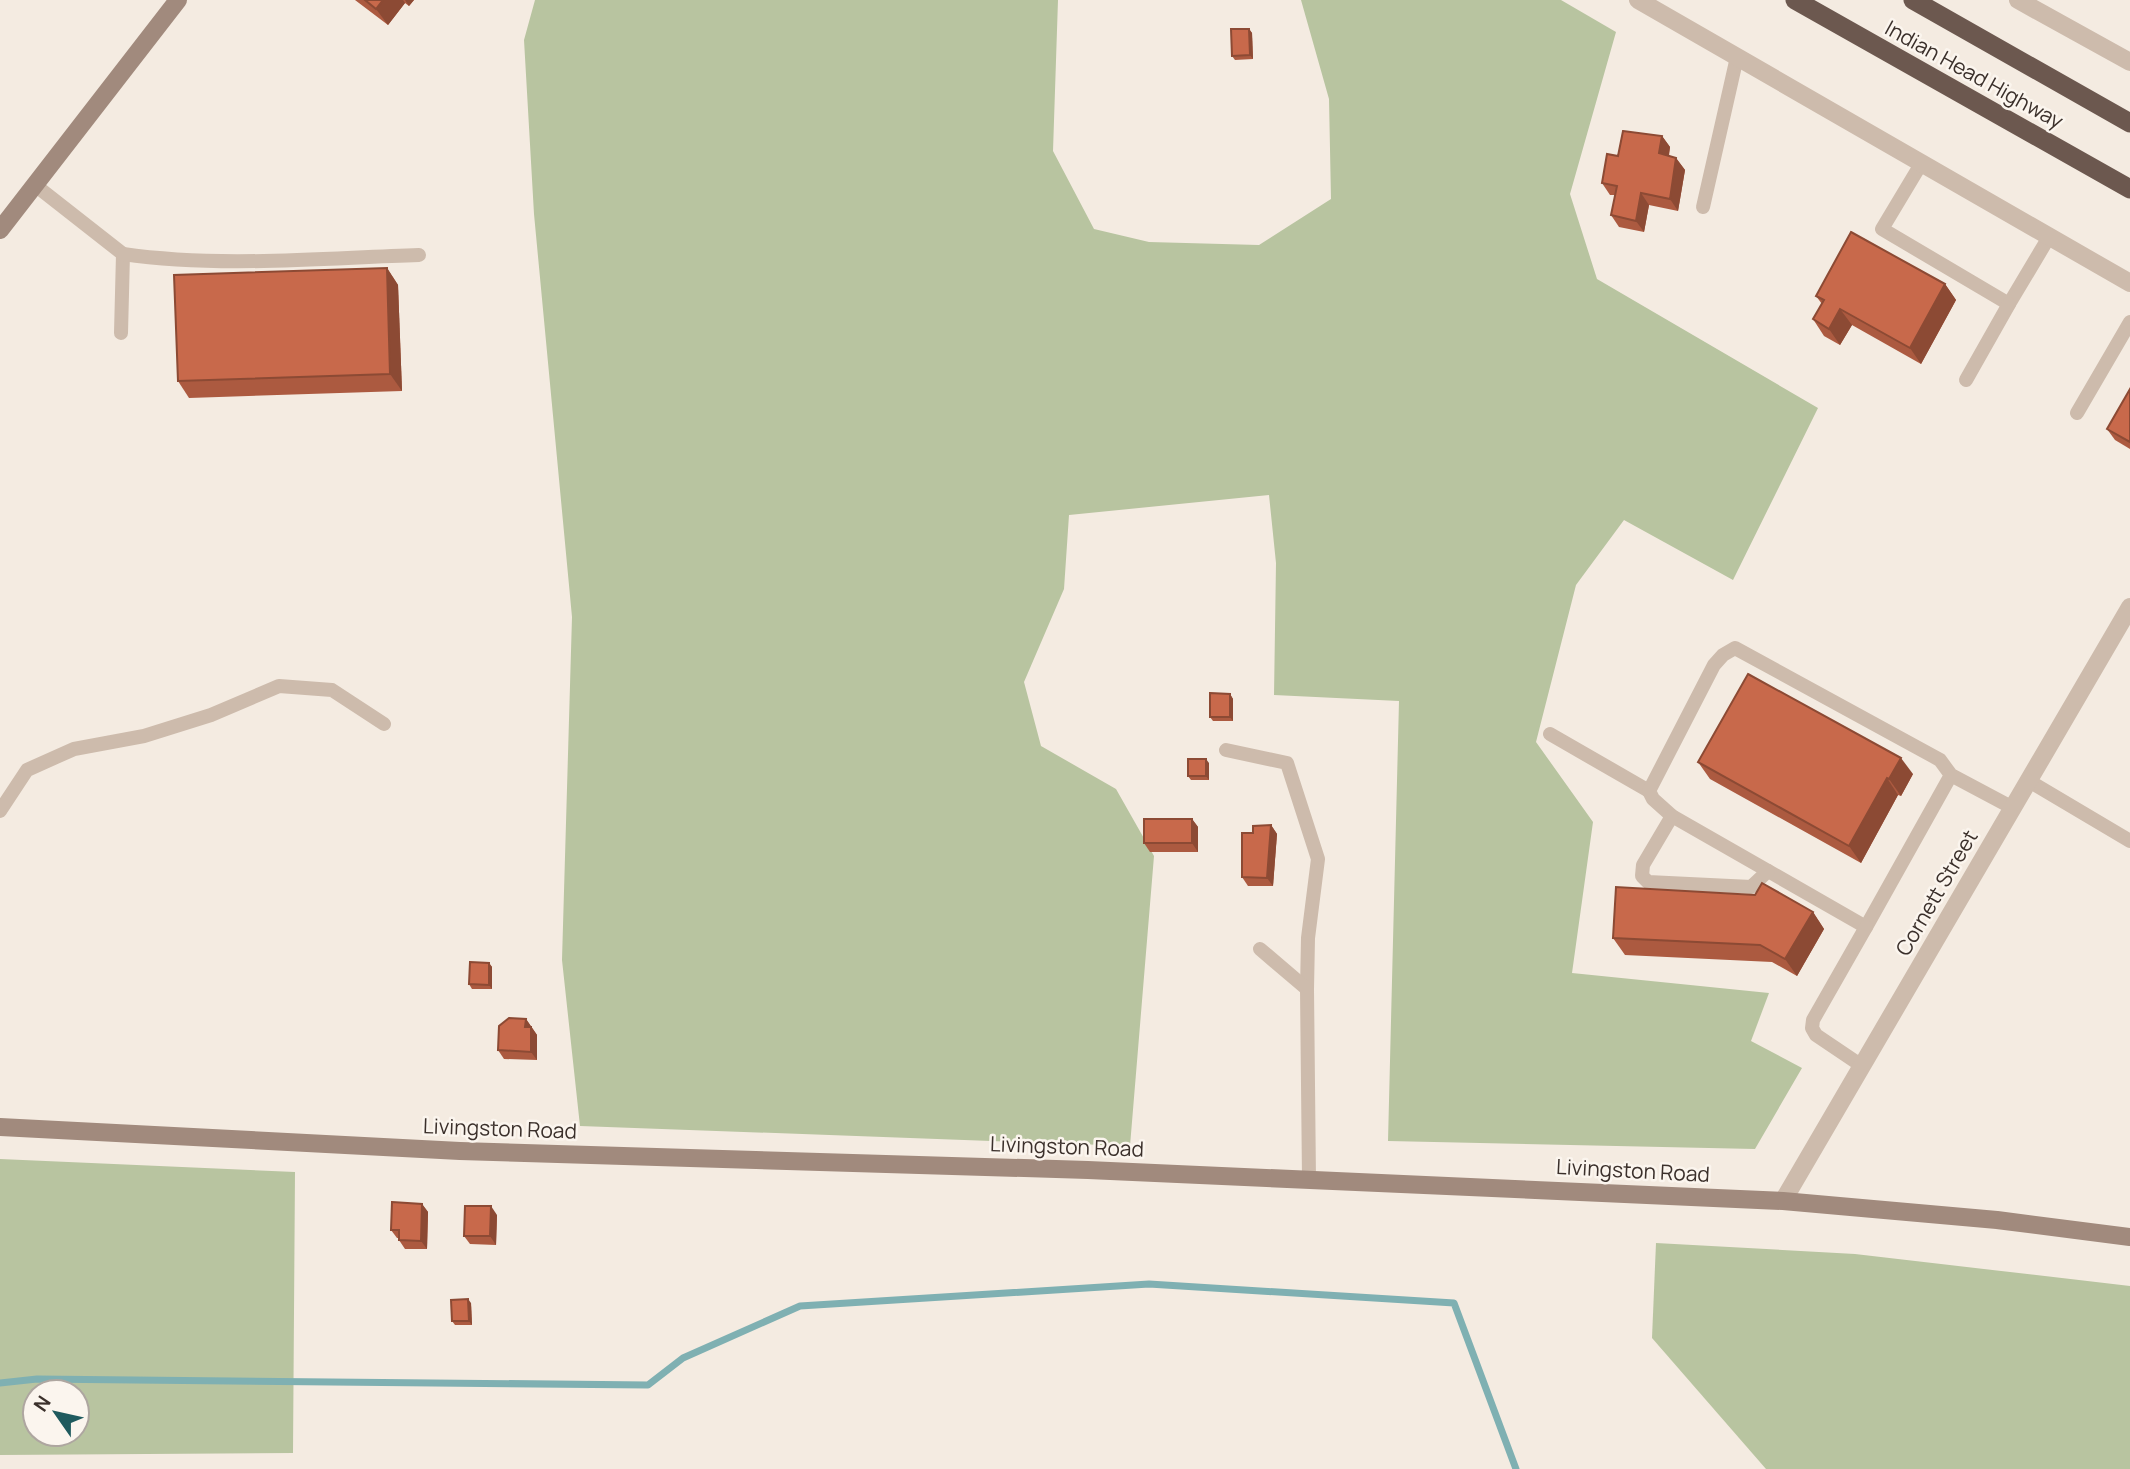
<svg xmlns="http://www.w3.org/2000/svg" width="2130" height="1469" viewBox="0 0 2130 1469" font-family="Manrope,sans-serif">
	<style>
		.green { fill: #b8c4a0; fill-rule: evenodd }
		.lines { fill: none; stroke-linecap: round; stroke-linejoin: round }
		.stream { stroke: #7fb0b2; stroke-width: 7 }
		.service { stroke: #cdbbac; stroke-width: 14 }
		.minor { stroke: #cdbbac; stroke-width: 18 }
		.tertiary { stroke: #cdbbac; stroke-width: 18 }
		.secondary { stroke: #a18a7d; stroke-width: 18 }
		.trunk { stroke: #6c584f; stroke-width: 19 }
		.wall { fill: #ac5a40 }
		.shaded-wall { fill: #8c4a34 }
		.building { fill: #c8694b; stroke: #8c4a34; stroke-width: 2 }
		.labels { text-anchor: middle; stroke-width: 5; stroke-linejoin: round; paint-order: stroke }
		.street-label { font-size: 21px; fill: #3b302b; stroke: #fbf5ee }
	</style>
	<rect width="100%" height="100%" fill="#f4ebe1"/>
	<g class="green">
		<polygon points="535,0 1058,0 1053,151 1094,229 1149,242 1259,245 1331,199 1329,99 1301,0 1561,0 1616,32 1570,194 1597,279 1818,408 1733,580 1624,520 1576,585 1536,742 1593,822 1572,973 1769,993 1751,1041 1802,1068 1755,1149 1388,1141 1399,701 1274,695 1276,563 1269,495 1069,515 1064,589 1024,682 1041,746 1116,789 1154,856 1130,1146 580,1126 562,960 572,617 534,214 524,40"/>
		<path d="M0,1159L295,1172L293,1453L0,1455ZM35,1392H77V1434H35Z"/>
		<polygon points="1656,1243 1855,1254 2130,1286 2130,1469 1766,1469 1652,1338"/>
	</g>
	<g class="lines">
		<polyline class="stream" points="0,1383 37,1379 648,1385 683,1358 800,1306 1149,1284 1454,1303 1516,1469"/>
		<g class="service">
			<polyline points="1921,164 1882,229 2009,304 2049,237"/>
			<polyline points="35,185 123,254 121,333"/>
			<polyline points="1703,207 1737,57"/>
			<path d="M123,254C220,268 321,258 419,255"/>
			<polyline points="1966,380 2009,304"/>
			<polyline points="2077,413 2130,322"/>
			<polyline points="1550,734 1649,791"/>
			<polyline points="1226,750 1287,763 1318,859 1308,938 1307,989"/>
			<polyline points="1951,775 1866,927 1672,816 1653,799 1649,791 1714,665 1723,655 1735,648 1940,760 1951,775 2013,808"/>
			<polyline points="2029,781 2130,841"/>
			<polyline points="0,811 27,770 74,749 144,736 211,715 279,686 332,690 384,724"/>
			<polyline points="1672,816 1643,865 1642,876 1648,882 1751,887 1768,871"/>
			<polyline points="1260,949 1307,989 1309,1179"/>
			<polyline points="1862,1066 1816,1035 1812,1028 1813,1020 1866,927"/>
		</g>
		<g class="minor">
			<polyline points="1638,0 2130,283"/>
			<polyline points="1783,1201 2130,607"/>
		</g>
		<polyline class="tertiary" points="2018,0 2130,62"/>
		<g class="secondary">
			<polyline points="0,230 178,0"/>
			<polyline points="0,1127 460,1151 1088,1170 1783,1201 1997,1220 2130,1237"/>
		</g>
		<g class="trunk">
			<polyline points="1795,0 2130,189"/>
			<polyline points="1913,0 2130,123"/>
		</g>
	</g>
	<g class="wall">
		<polygon points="355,0 414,0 409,6 405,3 388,25"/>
		<polygon points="1249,29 1252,33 1253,59 1235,60 1232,56"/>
		<polygon points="1662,136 1670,147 1669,156 1676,158 1685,170 1678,211 1649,205 1644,232 1619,227 1611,215 1615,195 1610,195 1602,183 1618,156"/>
		<polygon points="387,268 398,285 402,391 189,398 178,381"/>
		<polygon points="1945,284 1956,300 1921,364 1852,325 1840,345 1824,336 1813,319 1822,304 1816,296"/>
		<polygon points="2130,389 2130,449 2115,440 2107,429"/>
		<polygon points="1230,694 1233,699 1233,721 1213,721 1210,717"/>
		<polygon points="1698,762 1913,774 1901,796 1898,795 1861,863 1710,779"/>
		<polygon points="1209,763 1209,780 1191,780 1188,776"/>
		<polygon points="1192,819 1198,827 1198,852 1150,852 1144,843"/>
		<polygon points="1271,825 1277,834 1273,886 1248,886 1242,877 1253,833"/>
		<polygon points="1813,912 1824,929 1797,976 1772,962 1625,955 1613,938"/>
		<polygon points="489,963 492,967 492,989 472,989 469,984"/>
		<polygon points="526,1019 537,1035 537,1060 504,1059 498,1050"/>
		<polygon points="422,1204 428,1212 427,1249 405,1249 399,1240 399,1238 397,1238 391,1230"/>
		<polygon points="497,1215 496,1245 470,1244 464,1236"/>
		<polygon points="471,1303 472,1325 455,1325 452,1321"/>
	</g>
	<g class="shaded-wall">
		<polygon points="383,0 403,0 405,3 388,25 376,9"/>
		<polygon points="405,0 414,0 409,6"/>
		<polygon points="1249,29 1252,33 1253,59 1250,55"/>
		<polygon points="1662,136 1670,147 1667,165 1659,153"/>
		<polygon points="1676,158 1685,170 1678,211 1670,199"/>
		<polygon points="1641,193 1649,205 1644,232 1636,221"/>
		<polygon points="387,268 398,285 402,391 390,374"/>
		<polygon points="1945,284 1956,300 1921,364 1910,348"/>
		<polygon points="1840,309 1852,325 1840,345 1829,329"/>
		<polygon points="1230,694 1233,699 1233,721 1230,717"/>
		<polygon points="1901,758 1913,774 1901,796 1889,779"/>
		<polygon points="1206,759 1209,763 1209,780 1206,776"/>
		<polygon points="1887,778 1898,795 1861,863 1849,846"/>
		<polygon points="1192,819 1198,827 1198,852 1192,843"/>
		<polygon points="1271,825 1277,834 1273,886 1267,878"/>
		<polygon points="1813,912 1824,929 1797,976 1785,959"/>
		<polygon points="489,963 492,967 492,989 489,985"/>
		<polygon points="526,1019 537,1035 537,1060 531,1052 525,1027"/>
		<polygon points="422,1204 428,1212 427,1249 421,1241"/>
		<polygon points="491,1206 497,1215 496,1245 490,1236"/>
		<polygon points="468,1299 471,1303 472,1325 469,1321"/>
	</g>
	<g class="building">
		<polygon points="365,0 383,0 376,9"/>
		<polygon points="1231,29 1249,29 1250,55 1232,56"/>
		<polygon points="1623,131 1662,136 1659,153 1676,158 1670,199 1641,193 1636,221 1611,215 1617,186 1602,183 1607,154 1618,156"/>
		<polygon points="1851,232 1945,284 1910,348 1840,309 1829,329 1813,319 1824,300 1816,296"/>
		<polygon points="387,268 390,374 178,381 174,275"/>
		<polygon points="2130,389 2130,442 2107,429"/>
		<polygon points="1748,674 1901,758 1889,779 1887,778 1849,846 1698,762"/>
		<polygon points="1210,693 1230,694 1230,717 1210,717"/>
		<rect x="1188" y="759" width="18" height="17"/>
		<rect x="1144" y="819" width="48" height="24"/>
		<polygon points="1271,825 1267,878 1242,877 1242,833 1253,833 1253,826"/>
		<polygon points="1762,883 1813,912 1785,959 1760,945 1613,938 1616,887 1755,895"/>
		<polygon points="470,962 489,963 489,985 469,984"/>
		<polygon points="509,1018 526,1019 525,1027 531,1027 531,1052 498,1050 499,1026"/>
		<polygon points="392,1202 422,1204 421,1241 399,1240 399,1230 391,1230"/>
		<polygon points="465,1206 491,1206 490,1236 464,1236"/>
		<polygon points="468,1299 469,1321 452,1321 451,1300"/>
	</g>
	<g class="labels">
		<g class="street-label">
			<text transform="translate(1974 75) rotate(29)" y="7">Indian Head Highway</text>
			<text transform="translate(1937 893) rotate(-60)" y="7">Cornett Street</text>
			<text transform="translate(500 1129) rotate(2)" y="7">Livingston Road</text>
			<text transform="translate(1067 1147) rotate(2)" y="7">Livingston Road</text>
			<text transform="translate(1633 1171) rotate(3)" y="7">Livingston Road</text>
		</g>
	</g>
	<g transform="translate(56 1413) rotate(304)"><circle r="33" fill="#fbf5ee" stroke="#aea6a0" stroke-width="2"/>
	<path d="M0-5L12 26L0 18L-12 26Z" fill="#1f5a5e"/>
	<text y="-10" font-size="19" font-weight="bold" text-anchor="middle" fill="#3b302b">N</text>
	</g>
</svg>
